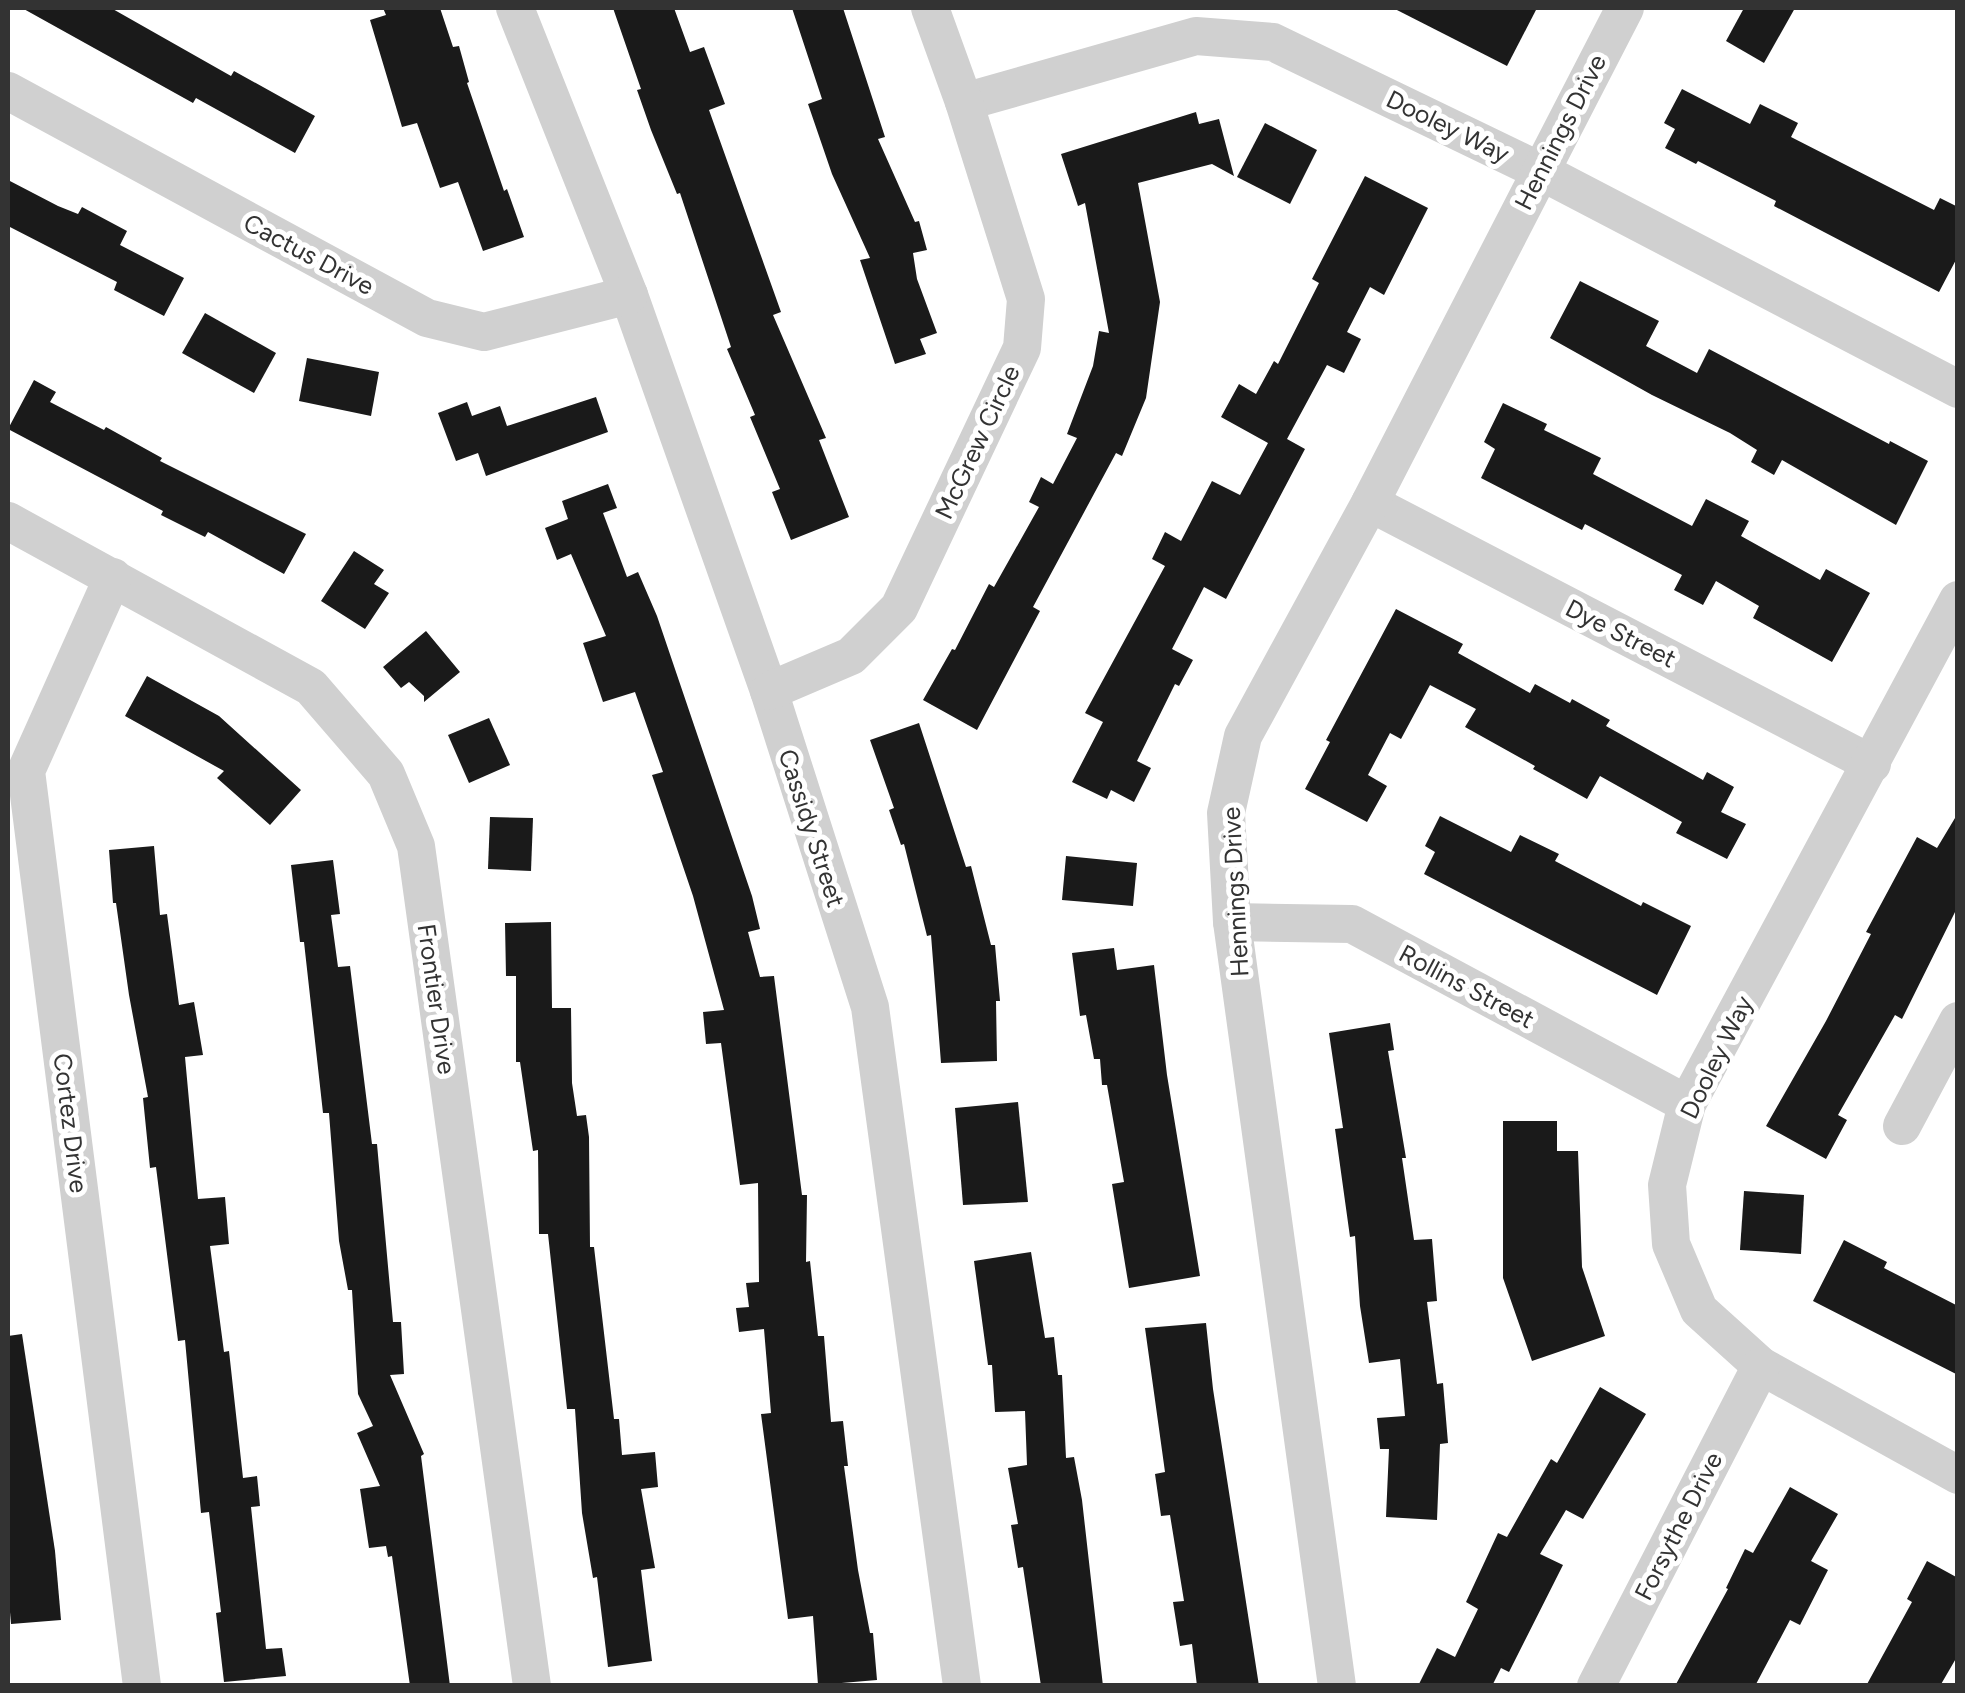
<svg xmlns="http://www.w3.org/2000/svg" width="1965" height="1693" viewBox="0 0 1965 1693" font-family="Figtree,sans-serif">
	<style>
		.building { fill: #1a1a1a }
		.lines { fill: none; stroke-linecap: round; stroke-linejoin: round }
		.minor { stroke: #d0d0d0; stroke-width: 38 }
		.labels { text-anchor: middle; stroke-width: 10; stroke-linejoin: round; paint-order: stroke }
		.street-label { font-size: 25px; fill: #333; stroke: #fff }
	</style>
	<rect width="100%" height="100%" fill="#fff"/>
	<g class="building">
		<polygon points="22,8 111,8 231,76 234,71 315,116 295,153 196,98 193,103"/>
		<polygon points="383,8 440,8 453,47 459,46 469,82 467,83 504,191 507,189 524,237 483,251 458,182 440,188 417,123 402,127 370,20 386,15"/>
		<polygon points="613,8 674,8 690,52 704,47 725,104 709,110 781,312 773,315 826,438 819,440 849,517 791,540 772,492 780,489 750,417 755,415 727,349 731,347 680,193 677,194 651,130 637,90 641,89"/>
		<polygon points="792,8 843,8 885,137 878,139 915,222 919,221 927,250 913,253 917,279 937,333 920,339 926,354 895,364 860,260 870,258 832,174 808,104 822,99"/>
		<polygon points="1393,8 1537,8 1507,66"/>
		<polygon points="1744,8 1795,8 1764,63 1726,41"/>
		<polygon points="1682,89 1750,124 1760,104 1798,123 1791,137 1934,210 1940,198 1958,207 1958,256 1939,292 1774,206 1776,201 1698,161 1696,164 1665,148 1675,129 1664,123"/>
		<polygon points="1196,112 1199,124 1219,119 1234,176 1212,164 1138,183 1160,302 1146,398 1122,456 1116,453 1033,607 1040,611 977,730 923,700 952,649 955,650 989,584 994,587 1039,507 1029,502 1041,477 1053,484 1077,438 1067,434 1093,366 1099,331 1109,333 1085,203 1078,206 1061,154"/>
		<polygon points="1265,123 1317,150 1290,204 1237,177"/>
		<polygon points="1365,176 1428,208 1384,295 1370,287 1347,332 1361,339 1344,373 1327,365 1287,439 1305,449 1226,599 1204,587 1172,649 1193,660 1179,686 1175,684 1137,761 1151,768 1134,802 1111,790 1107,799 1072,782 1103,722 1085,713 1165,566 1152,559 1165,532 1181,541 1212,481 1240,495 1268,443 1221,417 1239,384 1256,394 1274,361 1278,364 1319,283 1312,279"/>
		<polygon points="8,180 58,206 78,214 82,207 127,231 120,245 184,278 164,316 114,290 117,282 8,226"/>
		<polygon points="1580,281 1659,321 1646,346 1697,373 1709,349 1889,444 1890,441 1928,461 1896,525 1782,460 1774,475 1751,462 1757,450 1730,433 1652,395 1550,338"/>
		<polygon points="205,313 276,353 254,393 182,353"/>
		<polygon points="307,358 379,372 371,416 299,401"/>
		<polygon points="34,380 56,392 50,402 104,430 106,427 162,458 160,461 306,534 284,574 208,532 205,537 161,515 163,511 8,429"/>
		<polygon points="596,397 608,432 486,476 478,453 456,461 438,413 467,402 472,416 500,406 507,426"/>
		<polygon points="1503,403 1547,424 1544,430 1601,458 1593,474 1692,526 1706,499 1749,521 1741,536 1820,580 1826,569 1870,593 1832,662 1753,618 1759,606 1716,581 1703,605 1674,590 1682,575 1585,524 1582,530 1481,478 1495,449 1484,442"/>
		<polygon points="608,484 617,508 603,513 627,577 638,572 657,616 752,896 760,929 748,932 760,977 774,976 802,1195 807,1195 806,1262 810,1261 818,1336 824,1336 831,1422 843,1421 848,1466 844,1466 858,1570 870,1633 873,1633 877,1680 818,1685 813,1616 788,1619 761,1414 771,1413 764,1329 739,1332 736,1308 749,1307 746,1283 759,1282 758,1183 740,1185 721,1043 706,1044 703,1012 724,1010 693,896 652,775 663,772 635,692 603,702 583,643 606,636 571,554 557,560 545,528 568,519 562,501"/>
		<polygon points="354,551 384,570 374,584 389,593 365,629 321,601"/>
		<polygon points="1396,609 1463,644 1458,653 1530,693 1535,684 1570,703 1572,699 1610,720 1606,726 1703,780 1707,772 1734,787 1721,812 1746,824 1727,859 1676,833 1682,822 1600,776 1587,799 1533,769 1535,766 1465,727 1476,709 1430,685 1401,739 1390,733 1368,775 1387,786 1367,822 1305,789 1330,742 1326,740"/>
		<polygon points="426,631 460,672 424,702 424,696 409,682 401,688 383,667"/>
		<polygon points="147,676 219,716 301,790 270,825 217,778 224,771 125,716"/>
		<polygon points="489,718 510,765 469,783 448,735"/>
		<polygon points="919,723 966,867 971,866 991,945 995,945 1000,1001 996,1001 997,1061 941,1063 931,935 927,936 904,844 901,845 889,810 894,808 870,740"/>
		<polygon points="1958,813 1958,906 1902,1019 1895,1015 1838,1115 1847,1120 1826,1159 1766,1126 1826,1021 1871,934 1866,932 1917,837 1937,848"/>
		<polygon points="1440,816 1511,852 1520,835 1559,854 1555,861 1641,906 1643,902 1691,926 1657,995 1424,874 1435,852 1425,846"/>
		<polygon points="490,817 533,818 531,871 488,869"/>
		<polygon points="154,846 160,915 167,914 179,1005 194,1002 203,1055 185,1057 198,1199 225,1197 229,1244 210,1246 224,1352 229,1351 243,1478 257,1476 260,1506 251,1507 266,1649 282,1648 286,1676 224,1682 216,1613 221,1612 209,1512 201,1513 185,1340 178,1341 156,1167 150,1168 143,1098 148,1097 129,995 116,903 113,903 109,850"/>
		<polygon points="1066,856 1137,863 1133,906 1062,900"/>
		<polygon points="333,860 340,914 331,915 338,967 350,966 372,1144 377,1144 393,1322 401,1322 404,1374 390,1375 424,1454 421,1456 450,1686 410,1686 392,1556 388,1557 386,1546 369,1548 360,1489 380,1486 357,1433 373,1426 358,1394 352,1290 348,1290 339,1241 329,1113 323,1113 304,942 300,942 291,865"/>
		<polygon points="551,922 552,1008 571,1008 572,1083 577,1116 586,1115 589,1137 590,1247 594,1247 614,1419 619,1419 622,1455 655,1452 658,1487 641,1489 655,1568 641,1570 652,1661 608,1667 597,1577 593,1578 582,1513 575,1409 567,1409 548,1234 539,1234 538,1150 533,1151 520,1062 516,1062 516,976 506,976 505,923"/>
		<polygon points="1114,948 1117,970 1154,965 1167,1075 1200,1276 1129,1288 1112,1184 1124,1182 1107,1085 1102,1085 1100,1059 1094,1059 1086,1015 1080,1016 1072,953"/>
		<polygon points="1390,1023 1394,1050 1388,1051 1406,1158 1402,1158 1414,1240 1432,1239 1437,1301 1427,1302 1437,1384 1443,1383 1448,1443 1440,1444 1437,1520 1386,1517 1389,1449 1380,1449 1377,1418 1405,1416 1400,1359 1369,1363 1360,1306 1355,1236 1350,1237 1335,1129 1343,1128 1329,1033"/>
		<polygon points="1018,1102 1028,1202 963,1205 955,1108"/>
		<polygon points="1503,1121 1557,1121 1557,1151 1578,1151 1582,1267 1605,1336 1532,1361 1503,1278"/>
		<polygon points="1744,1191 1804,1195 1801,1254 1740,1250"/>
		<polygon points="1844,1240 1887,1262 1884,1268 1958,1306 1958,1375 1813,1301"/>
		<polygon points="1031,1252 1045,1338 1054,1337 1058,1375 1062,1375 1066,1458 1074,1457 1082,1500 1103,1686 1041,1686 1023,1567 1018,1568 1011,1525 1018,1524 1008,1468 1027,1465 1025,1411 995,1412 992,1365 988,1365 974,1261"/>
		<polygon points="1206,1323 1213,1389 1259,1686 1197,1686 1192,1644 1180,1646 1173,1602 1184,1601 1170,1515 1161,1516 1155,1474 1165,1472 1145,1328"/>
		<polygon points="22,1334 55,1551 61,1620 11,1624 8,1588 8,1336"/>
		<polygon points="1600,1387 1646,1414 1583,1519 1566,1510 1540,1554 1563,1565 1509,1672 1501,1668 1492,1686 1418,1686 1437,1648 1455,1657 1478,1609 1466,1602 1498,1533 1507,1537 1551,1459 1557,1463"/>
		<polygon points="1790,1487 1838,1514 1811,1561 1828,1570 1800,1625 1790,1620 1755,1686 1675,1686 1728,1589 1726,1588 1745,1549 1753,1553"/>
		<polygon points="1927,1561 1958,1578 1958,1655 1940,1686 1866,1686 1912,1602 1907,1599"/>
	</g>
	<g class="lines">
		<g class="minor">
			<polyline points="515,8 629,295 769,691 870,1007 962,1686"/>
			<polyline points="8,91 427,318 484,332 629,295"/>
			<polyline points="964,102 1196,36 1273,42 1540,171 1958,389"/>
			<polyline points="1370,503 1872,764"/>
			<polyline points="8,521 311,687 386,774 416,846 532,1686"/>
			<polyline points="113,577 26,771 142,1686"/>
			<polyline points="1958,600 1687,1104 1667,1185 1671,1244 1699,1310 1761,1366 1958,1475"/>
			<polyline points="769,691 851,656 899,608 1022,348 1026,299 964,102 930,8"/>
			<polyline points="1232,922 1352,924 1687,1104"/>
			<polyline points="1902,1126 1958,1021"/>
			<polyline points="1337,1686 1232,922 1226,813 1243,736 1370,503 1625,8"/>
			<polyline points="1596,1686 1761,1366"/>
		</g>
	</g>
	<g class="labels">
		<g class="street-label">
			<text transform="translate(1448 126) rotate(26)" y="9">Dooley Way</text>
			<text transform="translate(1560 132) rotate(-63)" y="9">Hennings Drive</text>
			<text transform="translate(309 254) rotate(28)" y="9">Cactus Drive</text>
			<text transform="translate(977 442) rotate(-65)" y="9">McGrew Circle</text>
			<text transform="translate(1621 633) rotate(27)" y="9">Dye Street</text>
			<text transform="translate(812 828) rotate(72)" y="9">Cassidy Street</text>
			<text transform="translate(1235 892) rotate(-93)" y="9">Hennings Drive</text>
			<text transform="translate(1467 986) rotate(28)" y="9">Rollins Street</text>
			<text transform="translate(437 999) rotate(82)" y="9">Frontier Drive</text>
			<text transform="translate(1716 1057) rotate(-64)" y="9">Dooley Way</text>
			<text transform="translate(71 1123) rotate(83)" y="9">Cortez Drive</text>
			<text transform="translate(1678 1526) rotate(-63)" y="9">Forsythe Drive</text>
		</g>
	</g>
	<rect width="1965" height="1693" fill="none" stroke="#333333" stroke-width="20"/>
</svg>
